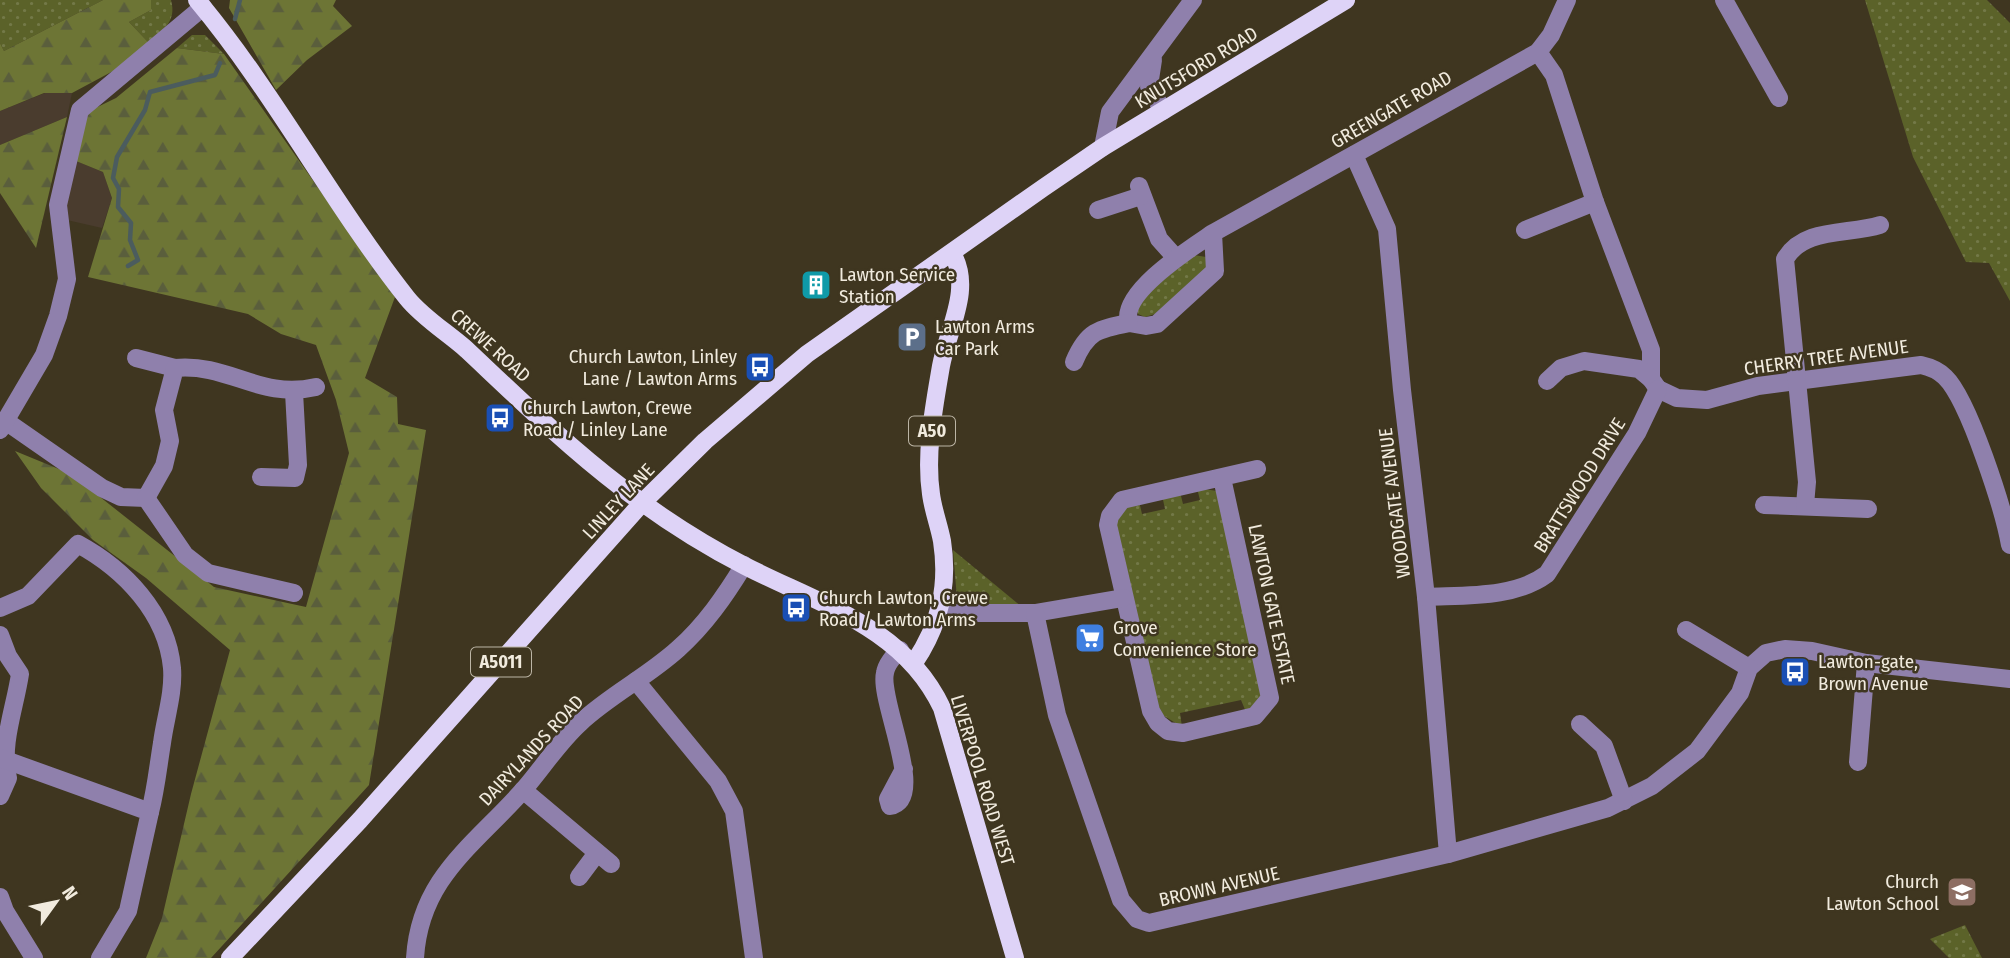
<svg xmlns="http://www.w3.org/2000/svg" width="2010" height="958" viewBox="0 0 2010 958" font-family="'Fira Sans Condensed',sans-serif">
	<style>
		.industrial { fill: #4a3c2e }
		.grass { fill: url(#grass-dots) }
		.forest { fill: url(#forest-firs) }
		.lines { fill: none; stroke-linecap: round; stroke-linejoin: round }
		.stream { stroke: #4b5c5e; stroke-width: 4.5 }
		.minor { stroke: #8f80ac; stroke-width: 18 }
		.major { stroke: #ded3f7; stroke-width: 18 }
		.labels { text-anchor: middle; stroke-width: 5; stroke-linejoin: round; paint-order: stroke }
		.shield { fill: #3f3620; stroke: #bcb5a5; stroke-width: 2 }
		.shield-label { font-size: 18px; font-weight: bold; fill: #f1ebde }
		.street-label { font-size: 19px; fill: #f1ebde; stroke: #3f3620 }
		.poi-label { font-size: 19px; fill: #f1ebde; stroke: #3f3620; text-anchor: start }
	</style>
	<defs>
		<pattern id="grass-dots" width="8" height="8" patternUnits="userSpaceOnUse" patternTransform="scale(1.75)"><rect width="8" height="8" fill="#5b6229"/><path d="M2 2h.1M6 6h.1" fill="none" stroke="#737948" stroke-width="1.8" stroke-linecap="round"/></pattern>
		<pattern id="forest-firs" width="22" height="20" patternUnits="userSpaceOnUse" patternTransform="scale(1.75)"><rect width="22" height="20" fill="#6d7535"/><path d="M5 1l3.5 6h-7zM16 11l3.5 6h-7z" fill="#5a5e3c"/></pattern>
	</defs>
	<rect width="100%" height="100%" fill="#3f3620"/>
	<g class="industrial">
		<polygon points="45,93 72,93 67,117 0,145 0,111"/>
		<polygon points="76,161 103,172 112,198 102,228 67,220 66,206"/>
	</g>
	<g class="grass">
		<polygon points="0,0 103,0 4,51 0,43"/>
		<path d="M151,0H171C177,22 163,30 148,42L129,22L151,10Z"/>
		<polygon points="1865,0 1987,0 2010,23 2010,301 1989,263 1966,262 1913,157"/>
		<polygon points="192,35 205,35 224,54 177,48"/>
		<polygon points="1194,255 1206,257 1208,263 1205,271 1155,314 1145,317 1138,314 1137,308 1143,297"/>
		<polygon points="1197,488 1217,491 1265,697 1246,712 1241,700 1180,713 1182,727 1161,714 1155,698 1114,524 1119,512 1139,501 1142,514 1165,509 1162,495 1180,492 1183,504 1200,500"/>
		<polygon points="953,550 1022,607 964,604 957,599"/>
		<polygon points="1965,925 1982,958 1949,958 1930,939"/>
	</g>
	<g class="forest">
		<polygon points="103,0 151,0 151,10 129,22 148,42 115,70 72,93 44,93 0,111 0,43 4,51"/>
		<polygon points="230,0 336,0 333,6 352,26 307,60 276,90 229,8"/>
		<polygon points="177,48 224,54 395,297 365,378 397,397 398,424 426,430 369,785 211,958 146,958 162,918 191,794 230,650 146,578 93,540 41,488 15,451 71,474 214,587 306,607 349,453 336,400 316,345 281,334 248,314 88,277 112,198 103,172 76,161 81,115 116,98"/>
		<polygon points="67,117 36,248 0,193 0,145"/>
	</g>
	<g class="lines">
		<g class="stream">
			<polyline points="235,19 240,0"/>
			<polyline points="128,266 138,260 130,240 131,223 118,207 119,189 113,178 117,157 145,110 150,92 215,75 220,63"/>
		</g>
		<g class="minor">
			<polyline points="1724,0 1779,98"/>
			<polyline points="1538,52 1554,75 1595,202 1651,350 1651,379 1658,389"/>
			<polyline points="1153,60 1149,86 1163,111"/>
			<polyline points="1103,147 1110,112 1193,0"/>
			<polyline points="1354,155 1387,229 1402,390 1426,597 1448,854"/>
			<polyline points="1139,186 1159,239 1176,258"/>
			<polyline points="1098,210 1141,196"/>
			<polyline points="1525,230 1595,202"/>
			<path d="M1213,233L1215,271L1157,324L1146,326L1129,323C1119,293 1191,248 1213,233L1538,52L1551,35L1567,0"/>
			<polyline points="136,358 175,368"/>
			<path d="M1074,362C1087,331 1098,329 1129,323"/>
			<polyline points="1547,381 1561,368 1584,361 1639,369 1651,379"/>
			<path d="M1658,389L1677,398L1707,400L1758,386L1921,365C1930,367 1938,370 1945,377C1969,400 2004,511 2010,545"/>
			<path d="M7,422L102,488L121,497L146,498L164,466L170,441L164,410L175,368C230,363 259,400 316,387"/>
			<polyline points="0,430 44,355 58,316 67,279 58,205 80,110 203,7"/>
			<polyline points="261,477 295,478 298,465 294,392"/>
			<polyline points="1222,478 1270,698 1255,716 1183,733 1168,731 1158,723 1151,711 1108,525 1110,516 1122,500 1257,469"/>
			<polyline points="146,498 185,555 208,573 294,593"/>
			<polyline points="1764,505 1868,509"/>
			<path d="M1805,505L1807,482L1785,259C1804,227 1848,235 1880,225"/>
			<path d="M1426,597C1466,595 1515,598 1547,574L1637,433L1658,389"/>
			<path d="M0,608L28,596L78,544C124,569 167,613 172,668C174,693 165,719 162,743C158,767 156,789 150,812"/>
			<polyline points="940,613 1035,613 1123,598"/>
			<polyline points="1035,613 1057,715 1121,900 1137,919 1149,923 1448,854 1608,808 1652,786 1697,751 1740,693 1749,668 1766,653 1785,649 1812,651 1866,663 2010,679"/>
			<polyline points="1686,630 1749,668"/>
			<path d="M0,635L8,656L20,674C15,708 0,745 8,778L0,796"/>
			<path d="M900,650C894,655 886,665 885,673C878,700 928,799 890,806L888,799L904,769"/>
			<polyline points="636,681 718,781 734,811 754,958"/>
			<polyline points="1580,724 1604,746 1624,801"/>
			<polyline points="0,758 150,812 128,911 100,958"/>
			<polyline points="1858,762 1866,663"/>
			<polyline points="523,790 611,864"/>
			<polyline points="579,877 597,853"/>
			<polyline points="0,897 5,911 34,958"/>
			<path d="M415,958C420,877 475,845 525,788C543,767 559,742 580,723C610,695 647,677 678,649C705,625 725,596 744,565"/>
		</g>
		<g class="major">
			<path d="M197,0C274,92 332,203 407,298C423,318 448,333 467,350C517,397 566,445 621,487C659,516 702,544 745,566C819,604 904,627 942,708L1015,958"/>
			<path d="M914,663C940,625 949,586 942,541C939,525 933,510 931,494C925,453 934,407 941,366C948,328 973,289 952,253"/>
			<polyline points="230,958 360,820 642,503 705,441 807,354 1043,188 1103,147 1346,0"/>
		</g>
	</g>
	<defs>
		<g id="building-square" transform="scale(1.575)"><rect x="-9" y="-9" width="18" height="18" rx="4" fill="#0f9aa8" stroke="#3f3620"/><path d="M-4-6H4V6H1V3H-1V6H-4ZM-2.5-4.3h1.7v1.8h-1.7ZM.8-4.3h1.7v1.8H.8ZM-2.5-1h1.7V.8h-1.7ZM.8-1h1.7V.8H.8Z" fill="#fff"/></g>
		<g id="parking-square" transform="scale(1.575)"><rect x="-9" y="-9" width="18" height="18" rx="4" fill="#5c6f8a" stroke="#3f3620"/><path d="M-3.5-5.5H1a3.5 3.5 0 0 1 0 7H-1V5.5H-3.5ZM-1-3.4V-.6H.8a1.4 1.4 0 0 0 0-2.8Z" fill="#fff"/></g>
		<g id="bus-square" transform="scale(1.575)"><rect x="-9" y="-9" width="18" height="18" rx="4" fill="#1a4fb4" stroke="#3f3620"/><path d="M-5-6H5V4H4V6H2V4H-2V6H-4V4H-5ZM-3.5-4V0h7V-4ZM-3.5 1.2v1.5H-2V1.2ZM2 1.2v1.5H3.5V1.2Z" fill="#fff"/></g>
		<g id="supermarket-square" transform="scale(1.575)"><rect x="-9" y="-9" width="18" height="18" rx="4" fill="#3f7fe0" stroke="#3f3620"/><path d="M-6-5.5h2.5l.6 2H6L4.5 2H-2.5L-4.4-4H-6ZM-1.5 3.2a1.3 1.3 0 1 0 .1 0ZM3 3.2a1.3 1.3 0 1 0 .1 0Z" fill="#fff"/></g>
		<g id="school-square" transform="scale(1.575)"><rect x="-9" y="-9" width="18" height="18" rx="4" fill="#8d6e63" stroke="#3f3620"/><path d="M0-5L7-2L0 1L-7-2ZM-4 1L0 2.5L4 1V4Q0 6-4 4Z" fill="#fff"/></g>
	</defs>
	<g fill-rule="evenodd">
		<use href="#building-square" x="816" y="285"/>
		<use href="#parking-square" x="912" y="337"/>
		<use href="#bus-square" x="760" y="367"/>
		<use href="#bus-square" x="500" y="418"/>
		<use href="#bus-square" x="796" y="608"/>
		<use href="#supermarket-square" x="1090" y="638"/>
		<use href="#bus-square" x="1795" y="672"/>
		<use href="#school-square" x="1962" y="892"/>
	</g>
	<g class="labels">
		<g class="shield">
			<rect x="909" y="416.5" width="46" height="29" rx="5"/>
			<rect x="471" y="647.5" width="60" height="29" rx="5"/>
		</g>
		<g class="shield-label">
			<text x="932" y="437">A50</text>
			<text x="501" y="668">A5011</text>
		</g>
		<g class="street-label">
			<text transform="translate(1196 67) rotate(-31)" y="7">KNUTSFORD ROAD</text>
			<text transform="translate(1391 109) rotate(-30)" y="7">GREENGATE ROAD</text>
			<text transform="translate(491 345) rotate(42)" y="7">CREWE ROAD</text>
			<text transform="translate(1826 357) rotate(-8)" y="7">CHERRY TREE AVENUE</text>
			<text transform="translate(1579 485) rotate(-58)" y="7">BRATTSWOOD DRIVE</text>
			<text transform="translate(618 501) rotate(-47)" y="7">LINLEY LANE</text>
			<text transform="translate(1394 503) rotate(-97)" y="7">WOODGATE AVENUE</text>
			<text transform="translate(1272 604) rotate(78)" y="7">LAWTON GATE ESTATE</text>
			<text transform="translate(531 750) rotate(-47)" y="7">DAIRYLANDS ROAD</text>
			<text transform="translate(983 780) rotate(73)" y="7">LIVERPOOL ROAD WEST</text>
			<text transform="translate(1219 886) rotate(-13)" y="7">BROWN AVENUE</text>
		</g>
		<g class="poi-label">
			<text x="839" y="281">Lawton Service<tspan x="839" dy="22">Station</tspan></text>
			<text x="935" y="333">Lawton Arms<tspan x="935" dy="22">Car Park</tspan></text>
			<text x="737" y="363" text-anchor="end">Church Lawton, Linley<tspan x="737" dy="22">Lane / Lawton Arms</tspan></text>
			<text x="523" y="414">Church Lawton, Crewe<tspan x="523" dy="22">Road / Linley Lane</tspan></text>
			<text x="819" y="604">Church Lawton, Crewe<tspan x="819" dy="22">Road / Lawton Arms</tspan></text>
			<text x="1113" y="634">Grove<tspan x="1113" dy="22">Convenience Store</tspan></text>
			<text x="1818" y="668">Lawton-gate,<tspan x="1818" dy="22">Brown Avenue</tspan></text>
			<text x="1939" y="888" text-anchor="end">Church<tspan x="1939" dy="22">Lawton School</tspan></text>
		</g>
	</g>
	<g transform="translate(56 902) rotate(57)" stroke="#3f3620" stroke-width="5" paint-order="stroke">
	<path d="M0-5L12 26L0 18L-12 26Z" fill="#f1ebde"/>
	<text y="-10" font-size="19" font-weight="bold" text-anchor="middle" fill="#f1ebde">N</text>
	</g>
</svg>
